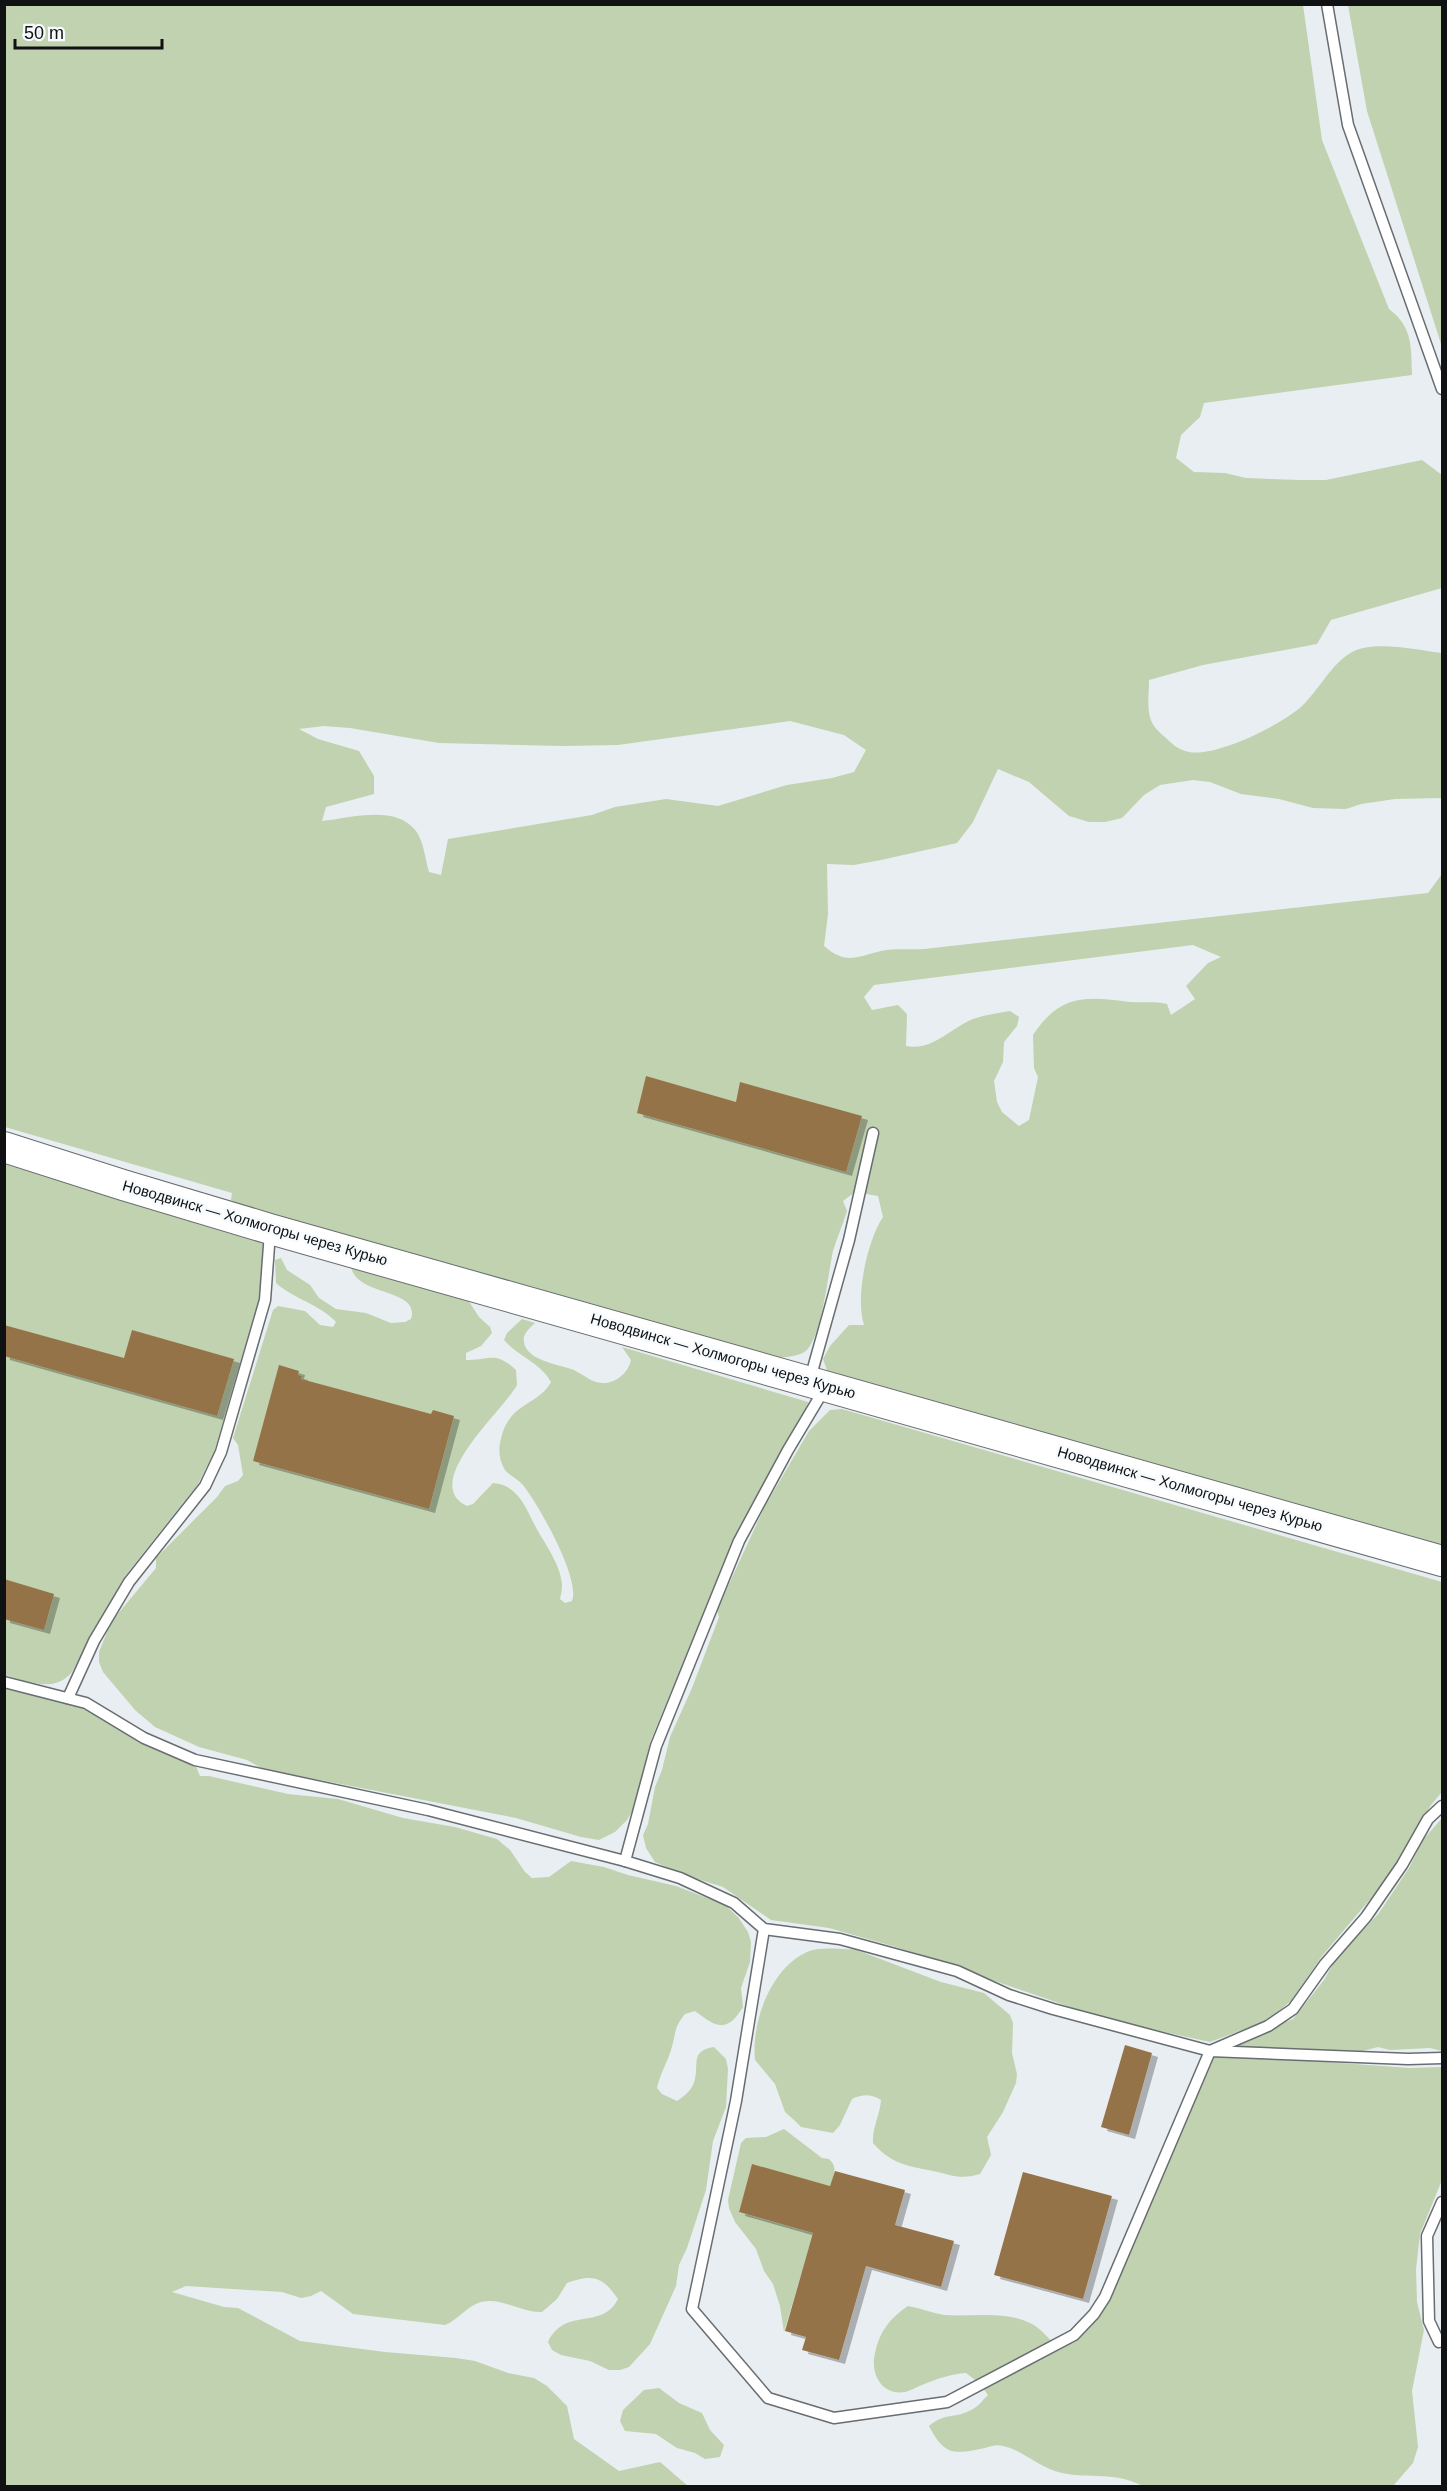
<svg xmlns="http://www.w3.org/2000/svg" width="1447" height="2491" viewBox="0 0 1447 2491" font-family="Arial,sans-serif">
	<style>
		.green { fill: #c0d2af; fill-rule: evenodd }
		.building { fill: #957348; filter: url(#shadow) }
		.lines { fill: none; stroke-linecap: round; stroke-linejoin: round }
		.service-casing { stroke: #686d71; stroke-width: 13 }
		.secondary-casing { stroke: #686d71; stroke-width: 32 }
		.service { stroke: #fff; stroke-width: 10 }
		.secondary { stroke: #fff; stroke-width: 30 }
		.labels { text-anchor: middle; stroke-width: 5; stroke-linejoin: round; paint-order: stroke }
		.street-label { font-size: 15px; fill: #101113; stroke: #f7fbfe }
	</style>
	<defs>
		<filter id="shadow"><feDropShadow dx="6" dy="4" stdDeviation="0" flood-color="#0004"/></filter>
	</defs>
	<rect width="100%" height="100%" fill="#e9eef2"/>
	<g class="green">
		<path d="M4,5H1303L1322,140L1389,309C1413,327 1411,347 1412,375L1204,403L1200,417L1181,435L1176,458L1194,472L1225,473L1246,478L1300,480H1326L1422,460L1442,475V588L1331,620L1317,644L1203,665L1149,680C1149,691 1147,706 1150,717C1152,726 1159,732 1166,738C1173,745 1179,750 1189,752C1217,757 1281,725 1302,706C1319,690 1331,664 1352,652C1375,640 1418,650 1442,653V798L1395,799L1361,804L1346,809L1313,808L1279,799L1241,794L1210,782L1193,780L1160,785L1144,795L1122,818L1105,822H1089L1069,816L1029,782L998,769L973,822L957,843L881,860L854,865L827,864L828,914L824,946C846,965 856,957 881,951C895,948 910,950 924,949L1428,893L1442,874V1549L828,1373L823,1359L830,1346L849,1325H864C855,1297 867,1241 883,1217L878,1196L855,1192L843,1201L847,1211C843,1224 837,1238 833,1251C828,1274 822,1334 807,1350C800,1357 784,1357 775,1358L300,1223L237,1204L231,1200L232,1193L5,1127ZM790,721L844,735L866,750L854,772L832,778L787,785L718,806L666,799L615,807L592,815L448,839L441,875L429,872C425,859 424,842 416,831C396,804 350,818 322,821L326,807L374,794V776L359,751L318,739L299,729L324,726L350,728L439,743L563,746L618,745ZM1193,945L1221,957L1208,963L1186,986L1195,999L1171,1015L1167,1004C1154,1001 1143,1003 1130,1002C1085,996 1060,994 1033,1035L1034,1068L1038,1077L1029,1120L1019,1126L1002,1112L997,1102L994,1081L1003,1062L1004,1042L1017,1026L1019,1017L1010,1011C998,1013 984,1015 973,1019C949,1029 933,1051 906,1046L907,1014L898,1005L872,1010L864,997L874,985Z"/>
		<polygon points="1348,5 1442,5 1442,347 1367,111"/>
		<path d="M4,1162L251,1239L262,1241L264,1252L259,1300L214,1452L198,1484L125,1576L72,1672C54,1694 28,1681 5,1675Z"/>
		<path d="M281,1258L287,1270L310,1285L319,1298L336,1309L366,1313L391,1323L405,1322L411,1319C421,1288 357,1297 351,1267L468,1300L479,1317L490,1327L492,1333L481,1346L466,1353V1360C490,1361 494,1350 516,1370L517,1385C503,1411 419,1483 467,1506L473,1504L493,1483C521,1485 527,1513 539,1533C548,1548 561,1567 562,1585C562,1590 561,1595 560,1599L565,1603L572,1601C581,1579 538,1504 523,1485C518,1479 510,1476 505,1470C499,1461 498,1448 501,1439C509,1402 538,1406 551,1382C541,1363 518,1356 504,1340L507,1333L522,1319L535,1323C530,1328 522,1334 524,1342C526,1360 557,1364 571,1369C580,1372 587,1379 596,1382C611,1387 628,1375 631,1360L622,1347L808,1402L807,1409L735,1538L650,1742L635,1806L627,1820L615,1832L599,1840L581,1837L516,1818L263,1769L247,1760L199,1747L155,1727L135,1710L103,1672L99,1662V1652L111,1622L156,1568V1558L217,1497L225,1486L238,1481L243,1475L238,1445L233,1438L273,1310L278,1306L305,1311L320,1325L333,1327L336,1322C319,1304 294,1299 276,1283L275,1260Z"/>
		<polygon points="842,1409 1442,1582 1442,1792 1431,1805 1383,1884 1322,1956 1291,2001 1267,2021 1210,2042 1105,2019 896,1947 829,1928 771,1920 723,1887 685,1875 655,1862 646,1848 643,1835 648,1824 655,1787 662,1770 670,1737 692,1688 719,1617 717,1610 765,1506 809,1431 830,1410"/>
		<path d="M4,1688L85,1706L195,1764L200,1776H209L288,1794L338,1799L403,1818L455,1827L497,1839L510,1850L525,1872L532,1878L549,1877L571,1861L604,1867L628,1875L676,1886L725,1905L738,1917L748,1932L751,1942L750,1962L741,1988L743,2007C727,2033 717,2028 695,2011L685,2014C673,2028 676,2035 671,2050C667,2063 660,2074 657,2088L662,2094L677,2101C686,2095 693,2089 695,2079C699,2063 690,2051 714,2047L726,2059L728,2069L726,2107L713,2141L706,2190L687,2248L679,2265L676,2286L650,2344L629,2367L620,2370H609L590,2361L561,2355L552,2350L548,2342C565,2306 602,2331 618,2299C602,2276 593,2274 567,2283L557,2299L542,2312C520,2313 503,2297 481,2302C468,2305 458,2320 445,2325L353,2314L321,2291L311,2296L301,2298L282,2292L186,2286L172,2292L224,2307L238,2308L300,2341L385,2352L456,2358L475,2361L508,2373L534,2378L547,2386L567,2406L574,2439L619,2471L660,2462L688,2486H5Z"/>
		<polygon points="1442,1818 1442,2051 1430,2048 1390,2050 1378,2047 1359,2052 1235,2047 1244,2038 1293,2019 1324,1980 1334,1962 1379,1913 1409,1868 1423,1840"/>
		<path d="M854,1949L941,1982L984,1993L1010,2015L1013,2023L1012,2053L1017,2074L1016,2083L1003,2112L987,2137L991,2155L980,2174C960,2180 952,2175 933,2171C908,2166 891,2164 873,2143C872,2128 880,2115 881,2100C871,2094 863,2094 852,2099L840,2125L833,2133L801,2127L794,2120L785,2112L775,2084L755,2060C751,2022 771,1968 807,1952C820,1946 840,1950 854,1949Z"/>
		<path d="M1212,2054L1410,2068L1442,2067V2180L1420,2234L1416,2269L1417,2302L1424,2330L1412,2391L1418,2447L1413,2463L1393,2486H1143C1113,2471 1092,2479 1062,2473C1040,2469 1025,2451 1003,2446C997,2444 991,2446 985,2448C955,2454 945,2457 929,2426C946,2412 953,2419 969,2411C977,2408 982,2401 988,2395L979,2383L966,2373C950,2374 937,2379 922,2385C917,2387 910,2391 905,2392C881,2396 870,2373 875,2353C879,2332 890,2318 908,2306C920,2308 932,2313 944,2315C972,2317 1007,2310 1032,2324C1041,2329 1049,2339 1056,2346L1096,2316Z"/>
		<path d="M784,2129L822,2158L829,2159C838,2167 834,2175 830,2186L752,2165L739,2212L824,2236L809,2248L784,2332L780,2306L773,2284L764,2271L756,2249L735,2222L729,2208L728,2200L741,2143L746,2138L766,2137Z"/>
		<polygon points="659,2388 679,2403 702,2413 710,2430 724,2445 720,2457 705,2459 695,2453 677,2448 656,2434 625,2431 620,2421 623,2410 644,2390"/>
	</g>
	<g class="building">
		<polygon points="646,1076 736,1102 740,1082 862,1116 846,1172 637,1113"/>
		<polygon points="4,1325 124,1358 132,1330 234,1359 217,1416 4,1356"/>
		<polygon points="279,1365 299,1371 298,1375 302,1376 301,1379 431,1414 433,1410 454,1416 429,1509 253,1461"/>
		<polygon points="4,1579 54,1594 44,1630 4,1619"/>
		<polygon points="1125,2045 1152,2053 1129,2135 1101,2127"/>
		<polygon points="752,2164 830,2186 835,2171 905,2190 895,2225 954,2241 941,2287 866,2266 839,2360 802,2350 806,2337 785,2331 813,2233 739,2212"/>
		<polygon points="1023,2172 1112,2196 1083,2299 994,2275"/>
	</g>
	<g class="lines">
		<g class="service-casing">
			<g id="service">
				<polyline points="1327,4 1348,125 1442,389"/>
				<polyline points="810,1379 849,1240 873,1133"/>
				<polyline points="4,1682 86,1703 144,1738 195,1760 428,1810 625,1861 680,1878 734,1903 764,1929 840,1939 957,1971 1009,1995 1053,2009 1210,2051 1268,2026 1293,2009 1325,1964 1366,1917 1402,1865 1428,1819 1442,1806"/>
				<polyline points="68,1698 94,1641 129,1582 205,1486 221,1452 265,1300 270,1232"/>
				<polyline points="625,1861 656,1746 739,1541 788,1450 825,1388"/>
				<polyline points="764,1929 736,2101 692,2309 768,2398 834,2418 947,2402 1074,2335 1094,2314 1105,2297 1210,2051 1408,2059 1442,2058"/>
				<polyline points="1439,2342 1429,2321 1427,2236 1442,2202"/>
			</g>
		</g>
		<g class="secondary-casing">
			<polyline id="secondary" points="4,1147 123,1185 270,1229 1442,1561"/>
		</g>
		<use href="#service" class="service"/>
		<use href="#secondary" class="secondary"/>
	</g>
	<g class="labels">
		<g class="street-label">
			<text transform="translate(255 1223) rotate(16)" y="5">Новодвинск — Холмогоры через Курью</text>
			<text transform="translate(723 1356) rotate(16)" y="5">Новодвинск — Холмогоры через Курью</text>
			<text transform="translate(1190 1489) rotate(16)" y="5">Новодвинск — Холмогоры через Курью</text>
		</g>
	</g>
	<rect width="1447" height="2491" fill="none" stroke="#101113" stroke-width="12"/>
	<path d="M15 39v9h147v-9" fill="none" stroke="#101113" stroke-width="3"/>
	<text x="24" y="39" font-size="18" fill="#101113" stroke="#f7fbfe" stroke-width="4.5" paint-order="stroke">50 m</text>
</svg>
